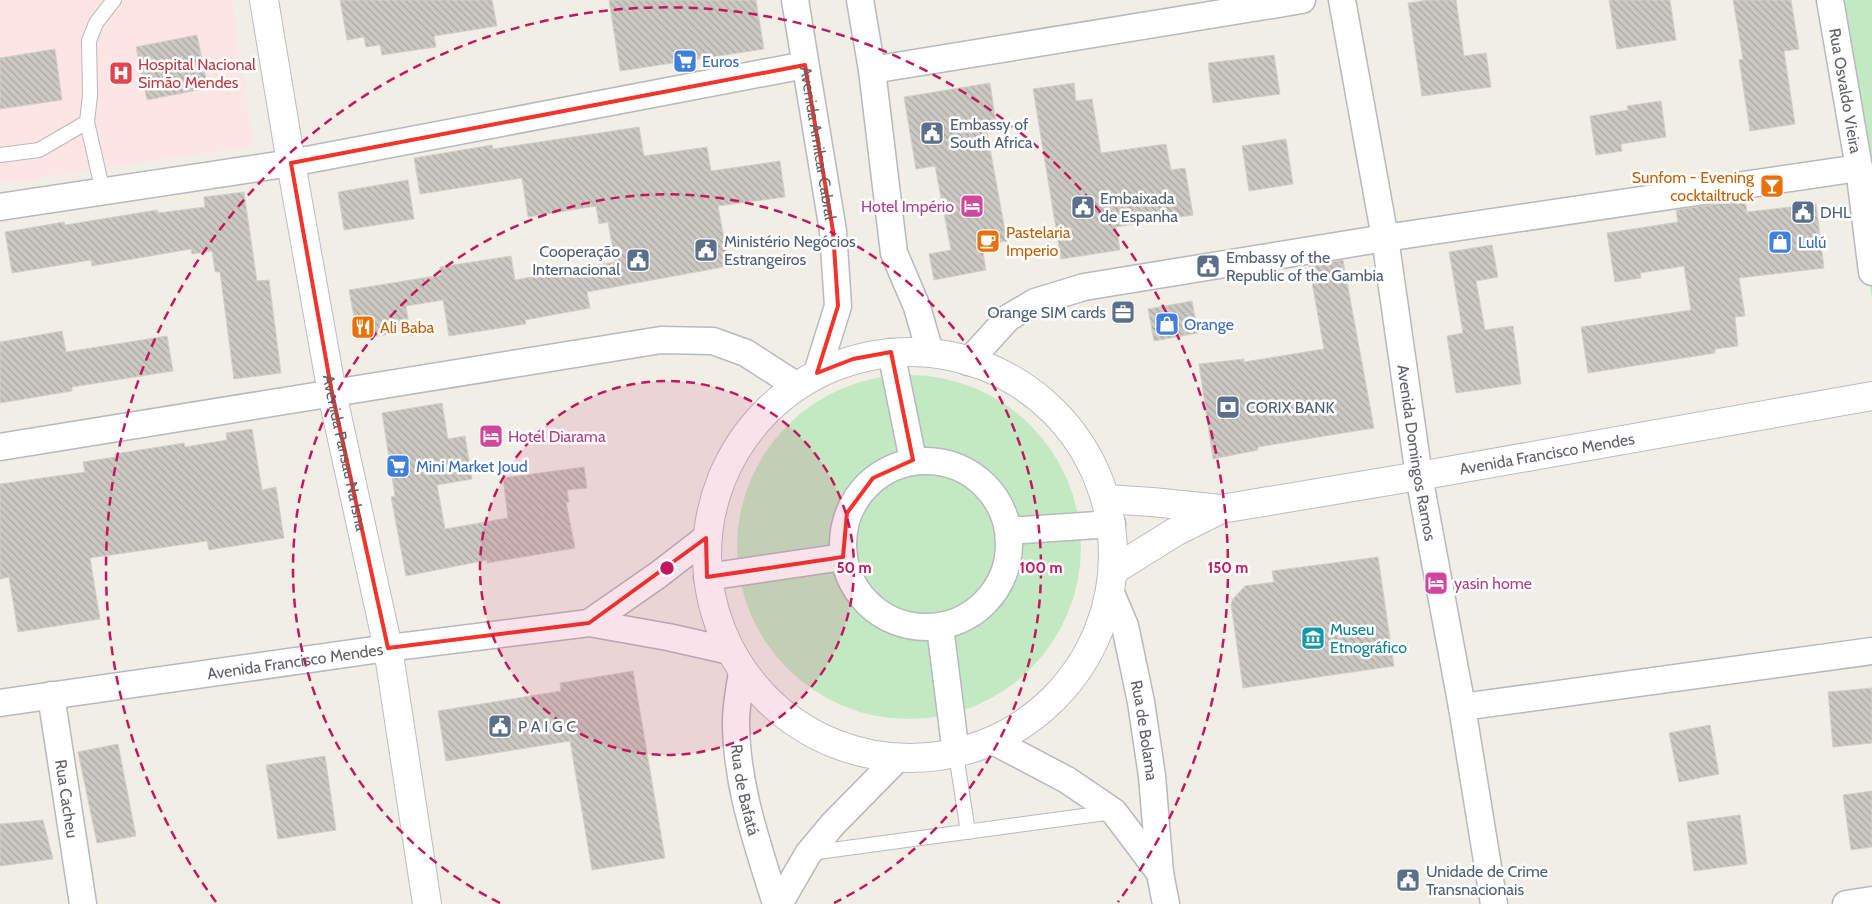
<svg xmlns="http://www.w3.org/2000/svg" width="1872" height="904" viewBox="0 0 1872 904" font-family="Cabin,sans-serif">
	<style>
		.medical { fill: #fde5e3 }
		.green { fill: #c3e9c2 }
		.building { fill: url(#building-back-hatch); stroke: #d6d0c4 }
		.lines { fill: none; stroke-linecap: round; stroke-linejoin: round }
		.lane-casing { stroke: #b7b9be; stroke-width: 16 }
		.street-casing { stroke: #b7b9be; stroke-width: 29 }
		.secondary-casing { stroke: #babdc3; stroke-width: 30 }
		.lane { stroke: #fff; stroke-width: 14 }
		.street { stroke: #fff; stroke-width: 26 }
		.secondary { stroke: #fff; stroke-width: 28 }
		.marked { fill: none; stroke: #f2342b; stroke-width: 4; stroke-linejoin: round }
		.ring { fill: none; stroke: #c2185b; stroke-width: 2.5; stroke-dasharray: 9 6 }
		.labels { text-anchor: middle; stroke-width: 5; stroke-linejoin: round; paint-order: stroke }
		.shop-label { font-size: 16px; fill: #366cbe; stroke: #fff; text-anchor: start }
		.health-label { font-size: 16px; fill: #be3a42; stroke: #fff; text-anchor: start }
		.street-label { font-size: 16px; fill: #5e6268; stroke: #fff }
		.service-label { font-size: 16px; fill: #4e5e75; stroke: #fff; text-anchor: start }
		.food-label { font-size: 16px; fill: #c56008; stroke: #fff; text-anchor: start }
		.hotel-label { font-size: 16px; fill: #b23c85; stroke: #fff; text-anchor: start }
		.culture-label { font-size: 16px; fill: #0d838f; stroke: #fff; text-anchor: start }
		.centre { fill: #c2185b; stroke: #fff; stroke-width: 2.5 }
		.ring-label { font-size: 15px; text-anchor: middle; font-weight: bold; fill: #c2185b; stroke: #fff; stroke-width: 5; stroke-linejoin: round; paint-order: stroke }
	</style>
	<defs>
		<pattern id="building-back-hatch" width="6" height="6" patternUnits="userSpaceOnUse" patternTransform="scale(1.25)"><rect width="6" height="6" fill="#ccc9c3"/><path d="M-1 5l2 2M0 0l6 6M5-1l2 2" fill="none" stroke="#a9a7a2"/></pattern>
	</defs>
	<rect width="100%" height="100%" fill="#f1eee6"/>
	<polygon class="medical" points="0,0 232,0 253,146 0,184"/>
	<g class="green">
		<polygon points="1824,0 1872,0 1872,299"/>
		<circle cx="909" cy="547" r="172"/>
	</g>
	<g class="building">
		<polygon points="340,0 492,0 497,26 434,36 436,47 382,55 380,45 366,47 364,37 347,40"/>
		<polygon points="609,0 756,0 764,49 620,71"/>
		<polygon points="1428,0 1456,0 1464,56 1486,53 1491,87 1422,96 1408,3"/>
		<polygon points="1609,0 1670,0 1676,40 1617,49"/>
		<polygon points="1733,0 1791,0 1799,49 1784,51 1795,124 1750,131 1739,60 1743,59"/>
		<polygon points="197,35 208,88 147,100 136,47"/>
		<polygon points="55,49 62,100 0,109 0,58"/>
		<polygon points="1274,55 1280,94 1213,103 1208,63"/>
		<polygon points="990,83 997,130 987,132 1007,241 982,246 986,270 934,280 929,254 951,250 935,166 916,169 904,97"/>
		<polygon points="1074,83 1076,101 1092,99 1101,153 1166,144 1171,170 1185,168 1193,215 1116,227 1120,250 1061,259 1033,89"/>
		<polygon points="1661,101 1666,137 1621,144 1622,151 1596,155 1590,116 1628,110 1627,106"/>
		<polygon points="639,127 644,156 707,147 711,171 780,161 785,197 718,206 729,266 587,292 590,308 525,320 526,324 449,336 443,300 406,306 410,331 358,339 349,290 441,275 440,267 511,256 515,280 615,262 608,222 599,224 596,206 528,217 522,178 420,194 414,158 492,145 493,149"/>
		<polygon points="1286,139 1293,184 1249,191 1242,146"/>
		<polygon points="408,180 414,219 344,230 338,192"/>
		<polygon points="244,192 257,281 269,280 281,373 234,379 220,272 215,272 212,251 192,254 191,249 92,266 91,260 12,273 5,232 64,222 65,225 157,210 158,213 205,207 204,197"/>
		<polygon points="1745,200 1747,212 1816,204 1824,268 1739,278 1745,316 1735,317 1738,346 1715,349 1715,353 1588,373 1581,327 1691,310 1684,266 1640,273 1641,278 1615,282 1607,233 1678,222 1676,210"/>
		<polygon points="1492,245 1498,277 1476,281 1485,330 1513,326 1521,384 1456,393 1447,336 1463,333 1449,252"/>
		<polygon points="1343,260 1374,428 1258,447 1258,450 1213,459 1199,364 1244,359 1244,362 1324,349 1309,266"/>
		<polygon points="1192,301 1198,333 1154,341 1148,309"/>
		<polygon points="62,331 66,352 167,336 173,371 72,387 72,391 0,403 0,342"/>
		<polygon points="442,403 448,439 465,436 472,479 437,485 445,529 508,518 503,478 584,467 587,488 567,490 569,502 566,502 575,548 487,563 487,560 406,576 391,497 395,496 382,413"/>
		<polygon points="252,429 262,490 276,487 284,538 209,550 207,541 90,558 100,619 18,632 9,577 0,579 0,484 85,472 83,462 115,457 115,454 184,443 185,447 227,440 226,433"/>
		<polygon points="1378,557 1394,666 1243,688 1231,604 1233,599 1245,586 1274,582 1272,571"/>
		<polygon points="633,671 665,858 592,870 570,741 446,761 438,711 561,691 560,683"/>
		<polygon points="1872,688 1872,743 1833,747 1828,692"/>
		<polygon points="1710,725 1719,774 1679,782 1669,733"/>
		<polygon points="118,744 136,836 97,843 78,752"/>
		<polygon points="325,756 336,830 278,839 266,765"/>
		<polygon points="1872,791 1872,847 1851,850 1843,795"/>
		<polygon points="1740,815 1747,864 1694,871 1687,822"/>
		<polygon points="43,820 53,859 0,866 0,824"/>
	</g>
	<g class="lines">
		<g class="lane-casing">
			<g id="lane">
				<polyline points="87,122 103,192"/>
				<polyline points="0,155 39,150 87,122 90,95 89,41 96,23 114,0"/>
				<polyline points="956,754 968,832"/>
				<polyline points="810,853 1113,812"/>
			</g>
		</g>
		<g class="street-casing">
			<g id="street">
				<path id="s1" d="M795,0L833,231L838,306L817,373"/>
				<polyline points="860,0 872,70 894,253 917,307 930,352"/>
				<path id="s2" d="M1342,0L1385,238L1419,476L1462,707L1494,904"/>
				<path id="s3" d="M1830,0L1859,168L1872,272"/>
				<polyline points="872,70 1302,0"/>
				<polyline points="0,207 291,163 805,65"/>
				<polyline points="891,352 913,460"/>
				<polyline points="968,362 1008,318 1035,302 1084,287 1385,238 1859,168"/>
				<polyline points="0,447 661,340 713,341 746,353 797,386"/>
				<circle cx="926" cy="544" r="83"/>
				<polyline points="1010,531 1112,524"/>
				<polyline points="707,577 843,557"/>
				<path id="s4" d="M1111,593L1125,626L1141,702L1152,776L1160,873L1166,904"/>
				<polyline points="589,623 658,575 706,538"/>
				<polyline points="940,627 956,754"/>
				<path id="s5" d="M742,671C740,687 736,705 736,721C736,785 757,843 776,904"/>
				<path id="s6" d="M51,695L83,904"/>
				<path id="s7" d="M0,703L388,648L589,623L668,637L730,651"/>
				<polyline points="1462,707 1872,651"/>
				<polyline points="993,741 1067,780 1114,812 1160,873"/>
				<polyline points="779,904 808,854 833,824 898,758"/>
				<polyline points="1846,904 1872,900"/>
			</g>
		</g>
		<g class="secondary-casing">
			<g id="secondary">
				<path id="s8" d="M264,0L291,163L332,393L388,648L427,904"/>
				<circle cx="910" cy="555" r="203"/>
				<path id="s9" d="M1106,499L1152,502L1221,509L1419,476L1872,396"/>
				<polyline points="1114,570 1175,532 1221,509"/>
			</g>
		</g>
		<use href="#lane" class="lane"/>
		<use href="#street" class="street"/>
		<use href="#secondary" class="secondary"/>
	</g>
	<path class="marked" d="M805,65L833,231L838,306L817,373L853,359L891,352L913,460L873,478L847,513L843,557L707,577L706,538L589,623L388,648L332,393L291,163Z"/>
	<circle cx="667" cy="568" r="187" fill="#c2185b" fill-opacity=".12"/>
	<g class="ring">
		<circle cx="667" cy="568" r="187"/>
		<path d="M500 903A374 374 0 1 1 834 903"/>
		<path d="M216 902A561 561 0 1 1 1118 902"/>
	</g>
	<defs>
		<g id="supermarket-square" transform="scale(1.25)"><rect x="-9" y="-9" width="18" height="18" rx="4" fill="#3f7fe0" stroke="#fff"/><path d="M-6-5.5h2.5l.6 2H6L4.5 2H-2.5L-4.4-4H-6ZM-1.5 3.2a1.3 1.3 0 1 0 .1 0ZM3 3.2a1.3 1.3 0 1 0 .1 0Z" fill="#fff"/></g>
		<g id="hospital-square" transform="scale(1.25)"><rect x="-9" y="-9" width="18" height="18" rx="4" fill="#e0444e" stroke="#fff"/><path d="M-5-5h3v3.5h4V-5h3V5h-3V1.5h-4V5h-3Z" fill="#fff"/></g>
		<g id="civic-square" transform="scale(1.25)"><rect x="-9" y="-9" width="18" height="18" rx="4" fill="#5c6f8a" stroke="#fff"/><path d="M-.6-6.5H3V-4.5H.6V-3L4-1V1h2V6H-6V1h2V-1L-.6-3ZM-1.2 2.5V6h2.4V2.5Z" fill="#fff"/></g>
		<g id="bar-square" transform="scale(1.25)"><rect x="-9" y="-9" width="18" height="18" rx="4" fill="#e8710a" stroke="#fff"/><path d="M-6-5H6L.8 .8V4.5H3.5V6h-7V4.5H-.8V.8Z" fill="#fff"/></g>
		<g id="hotel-square" transform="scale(1.25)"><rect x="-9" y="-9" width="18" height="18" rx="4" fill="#d1479c" stroke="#fff"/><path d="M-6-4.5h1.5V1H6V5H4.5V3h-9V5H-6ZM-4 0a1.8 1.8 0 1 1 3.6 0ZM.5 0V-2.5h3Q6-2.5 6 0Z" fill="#fff"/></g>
		<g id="cafe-square" transform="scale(1.25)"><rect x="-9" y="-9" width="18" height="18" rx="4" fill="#e8710a" stroke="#fff"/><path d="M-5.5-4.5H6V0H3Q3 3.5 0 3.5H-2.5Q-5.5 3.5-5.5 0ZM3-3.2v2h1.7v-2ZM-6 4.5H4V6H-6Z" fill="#fff"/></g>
		<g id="shop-square" transform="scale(1.25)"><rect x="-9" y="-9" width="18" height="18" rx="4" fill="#3f7fe0" stroke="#fff"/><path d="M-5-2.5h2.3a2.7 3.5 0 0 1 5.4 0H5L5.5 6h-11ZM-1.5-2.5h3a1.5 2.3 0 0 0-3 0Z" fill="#fff"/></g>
		<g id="office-square" transform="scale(1.25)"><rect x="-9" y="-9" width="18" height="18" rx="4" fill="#5c6f8a" stroke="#fff"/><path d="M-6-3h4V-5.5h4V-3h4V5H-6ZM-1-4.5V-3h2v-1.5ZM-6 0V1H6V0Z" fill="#fff"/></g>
		<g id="restaurant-square" transform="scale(1.25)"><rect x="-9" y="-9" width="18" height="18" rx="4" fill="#e8710a" stroke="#fff"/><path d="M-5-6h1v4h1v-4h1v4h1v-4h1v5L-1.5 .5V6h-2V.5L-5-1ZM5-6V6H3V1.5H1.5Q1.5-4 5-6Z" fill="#fff"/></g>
		<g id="bank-square" transform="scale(1.25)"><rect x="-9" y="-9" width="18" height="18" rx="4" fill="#5c6f8a" stroke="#fff"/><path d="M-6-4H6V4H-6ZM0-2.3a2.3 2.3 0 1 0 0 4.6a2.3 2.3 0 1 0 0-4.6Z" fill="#fff"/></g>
		<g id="museum-square" transform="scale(1.25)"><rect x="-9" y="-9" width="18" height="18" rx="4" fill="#0f9aa8" stroke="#fff"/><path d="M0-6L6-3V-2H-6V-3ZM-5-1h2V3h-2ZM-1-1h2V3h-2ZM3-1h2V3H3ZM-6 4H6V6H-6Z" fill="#fff"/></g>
	</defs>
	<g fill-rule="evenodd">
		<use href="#supermarket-square" x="685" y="61"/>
		<use href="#hospital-square" x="121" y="73"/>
		<use href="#civic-square" x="932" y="133"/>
		<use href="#bar-square" x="1772" y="186"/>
		<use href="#hotel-square" x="972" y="206"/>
		<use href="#civic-square" x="1083" y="207"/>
		<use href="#civic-square" x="1803" y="212"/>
		<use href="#cafe-square" x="988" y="241"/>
		<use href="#shop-square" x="1780" y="242"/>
		<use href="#civic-square" x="706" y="250"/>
		<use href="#civic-square" x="638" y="260"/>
		<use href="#civic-square" x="1208" y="266"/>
		<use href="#office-square" x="1123" y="312"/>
		<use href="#shop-square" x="1167" y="324"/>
		<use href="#restaurant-square" x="363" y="327"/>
		<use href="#bank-square" x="1228" y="407"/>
		<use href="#hotel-square" x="491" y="436"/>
		<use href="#supermarket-square" x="398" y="466"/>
		<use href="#hotel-square" x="1436" y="583"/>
		<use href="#museum-square" x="1313" y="638"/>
		<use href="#civic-square" x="500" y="726"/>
		<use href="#civic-square" x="1408" y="880"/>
	</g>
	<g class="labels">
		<g class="shop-label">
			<text x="702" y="67">Euros</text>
			<text x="1798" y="248">Lulú</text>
			<text x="1184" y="330">Orange</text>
			<text x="416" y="472">Mini Market Joud</text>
		</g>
		<g class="health-label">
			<text x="138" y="70">Hospital Nacional<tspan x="138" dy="18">Simão Mendes</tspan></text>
		</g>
		<g class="street-label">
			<text dy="6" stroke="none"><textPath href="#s3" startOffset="92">Rua Osvaldo Vieira</textPath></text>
			<text dy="6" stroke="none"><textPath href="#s1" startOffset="145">Avenida Amilcar Cabral</textPath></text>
			<text dy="6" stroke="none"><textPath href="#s8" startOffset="460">Avenida Pansau Na Isna</textPath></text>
			<text dy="6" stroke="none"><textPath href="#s2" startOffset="459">Avenida Domingos Ramos</textPath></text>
			<text dy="6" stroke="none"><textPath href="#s9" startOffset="446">Avenida Francisco Mendes</textPath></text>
			<text dy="6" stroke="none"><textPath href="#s7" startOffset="298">Avenida Francisco Mendes</textPath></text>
			<text dy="6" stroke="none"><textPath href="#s4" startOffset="142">Rua de Bolama</textPath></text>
			<text dy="6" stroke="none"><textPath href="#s5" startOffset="120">Rua de Bafatá</textPath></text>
			<text dy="6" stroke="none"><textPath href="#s6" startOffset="105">Rua Cacheu</textPath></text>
		</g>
		<g class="service-label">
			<text x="950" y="130">Embassy of<tspan x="950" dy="18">South Africa</tspan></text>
			<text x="1100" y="204">Embaixada<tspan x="1100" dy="18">de Espanha</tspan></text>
			<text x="1820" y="218">DHL</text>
			<text x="724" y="247">Ministério Negócios<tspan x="724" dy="18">Estrangeiros</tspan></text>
			<text x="620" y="257" text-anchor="end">Cooperação<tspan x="620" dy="18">Internacional</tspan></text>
			<text x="1226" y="263">Embassy of the<tspan x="1226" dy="18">Republic of the Gambia</tspan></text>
			<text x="1106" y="318" text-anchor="end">Orange SIM cards</text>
			<text x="1246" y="413">CORIX BANK</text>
			<text x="518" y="732">P A I G C</text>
			<text x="1426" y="877">Unidade de Crime<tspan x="1426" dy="18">Transnacionais</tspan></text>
		</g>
		<g class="food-label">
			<text x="1754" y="183" text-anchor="end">Sunfom - Evening<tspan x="1754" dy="18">cocktailtruck</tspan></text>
			<text x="1006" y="238">Pastelaria<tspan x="1006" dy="18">Imperio</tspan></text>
			<text x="380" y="333">Ali Baba</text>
		</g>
		<g class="hotel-label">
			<text x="954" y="212" text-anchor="end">Hotel Império</text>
			<text x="508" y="442">Hotel Diarama</text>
			<text x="1454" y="589">yasin home</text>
		</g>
		<g class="culture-label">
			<text x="1330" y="635">Museu<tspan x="1330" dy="18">Etnográfico</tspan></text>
		</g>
	</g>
	<circle cx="667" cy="568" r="8" class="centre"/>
	<g class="ring-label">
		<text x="854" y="573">50 m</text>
		<text x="1041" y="573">100 m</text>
		<text x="1228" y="573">150 m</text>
	</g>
</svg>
